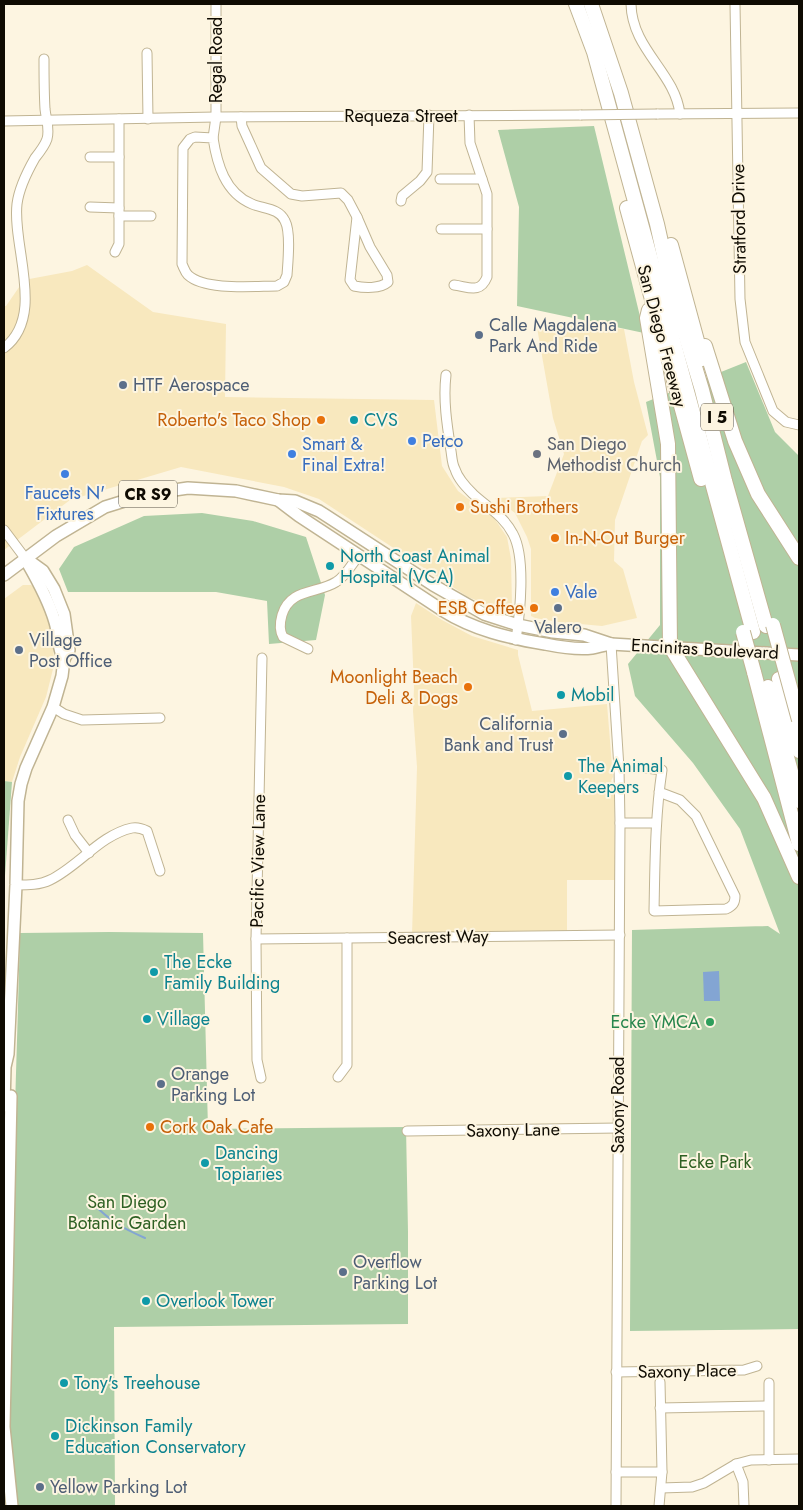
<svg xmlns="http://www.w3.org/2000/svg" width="803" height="1510" viewBox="0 0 803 1510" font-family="Jost,sans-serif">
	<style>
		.built { fill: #f8e8be }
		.green { fill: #aecfa7 }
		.water { fill: #83a5d3 }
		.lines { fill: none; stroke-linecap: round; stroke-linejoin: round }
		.stream { stroke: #83a5d3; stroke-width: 2 }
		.minor-casing { stroke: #c0b493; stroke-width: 11 }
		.major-casing { stroke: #c0b493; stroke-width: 14 }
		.highway-casing { stroke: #c0b493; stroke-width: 16 }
		.minor { stroke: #fff; stroke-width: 9 }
		.major { stroke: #fff; stroke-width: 11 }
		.highway { stroke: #fff; stroke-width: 14 }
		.minor-bridge-casing { stroke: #c0b493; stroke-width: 11; stroke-linecap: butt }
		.highway-bridge-casing { stroke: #c0b493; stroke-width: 16; stroke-linecap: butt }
		.minor-bridge { stroke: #fff; stroke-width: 9 }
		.highway-bridge { stroke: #fff; stroke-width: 14 }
		.service-dot { fill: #5c6f8a; stroke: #fdf5e1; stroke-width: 2 }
		.food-dot { fill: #e8710a; stroke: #fdf5e1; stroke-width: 2 }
		.culture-dot { fill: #0f9aa8; stroke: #fdf5e1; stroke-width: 2 }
		.shop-dot { fill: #3f7fe0; stroke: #fdf5e1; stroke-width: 2 }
		.worship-dot { fill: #6b7280; stroke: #fdf5e1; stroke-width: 2 }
		.leisure-dot { fill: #2e9e5b; stroke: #fdf5e1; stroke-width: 2 }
		.labels { text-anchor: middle; stroke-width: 4; stroke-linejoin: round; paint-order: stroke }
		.shield { fill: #fdf5e1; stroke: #565145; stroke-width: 1 }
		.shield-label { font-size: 16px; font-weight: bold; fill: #0f0b02 }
		.street-label { font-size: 18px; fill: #0f0b02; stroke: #fdf5e1 }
		.service-label { font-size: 18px; fill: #4e5e75; stroke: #fdf5e1; text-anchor: start }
		.food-label { font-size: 18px; fill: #c56008; stroke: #fdf5e1; text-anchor: end }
		.culture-label { font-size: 18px; fill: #0d838f; stroke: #fdf5e1; text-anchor: start }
		.shop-label { font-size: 18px; fill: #366cbe; stroke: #fdf5e1; text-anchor: start }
		.worship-label { font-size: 18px; fill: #5b616d; stroke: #fdf5e1; text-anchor: start }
		.leisure-label { font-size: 18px; fill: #27864d; stroke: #fdf5e1; text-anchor: end }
		.park-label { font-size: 18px; fill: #2e6023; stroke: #fdf5e1 }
	</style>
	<rect width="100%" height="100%" fill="#fdf5e1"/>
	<g class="built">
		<polygon points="87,265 153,312 226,324 225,397 434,400 442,466 458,491 494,518 507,537 511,559 512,606 506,612 468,597 319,499 284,487 181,467 70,500 4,550 4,306 6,306 24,280 72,271"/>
		<polygon points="536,322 624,329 634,382 648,435 642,441 615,520 614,561 623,569 637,618 602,626 558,622 535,618 531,616 531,549 527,537 515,513 495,498 548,496 564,454 553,418"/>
		<polygon points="23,585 31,585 35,588 49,620 53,638 54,665 46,697 20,757 12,782 4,781 4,599"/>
		<polygon points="416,603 442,620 472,636 518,650 518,655 532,711 607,704 613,777 611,781 614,784 615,880 567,880 567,931 412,935 417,767 413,711 414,688 411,616"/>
	</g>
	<g class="green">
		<polygon points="594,126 644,333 517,306 519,207 498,130"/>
		<polygon points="746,362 775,432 799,456 799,1329 630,1331 632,930 768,926 780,934 740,829 693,763 635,696 628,664 660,625 660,477 646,402"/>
		<polygon points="202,513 253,521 306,537 325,595 316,640 269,644 267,601 216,592 68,592 59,569 74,547 144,516"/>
		<polygon points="4,781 12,782 4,889"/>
		<path d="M109,932L203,933L208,1129L406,1127L408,1232V1324L114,1327L115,1506H18C5,1442 10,1364 11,1298C12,1176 17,1055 20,933Z"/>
	</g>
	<polygon class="water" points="719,971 720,1001 704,1001 703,972"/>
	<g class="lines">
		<path class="stream" d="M92,1203C112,1222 120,1227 145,1238"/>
		<g class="minor-casing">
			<g id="minor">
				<path d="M631,4C632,50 675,72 680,114"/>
				<polyline points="735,4 740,299 745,342 773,411 786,422 799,425"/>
				<polyline points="147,53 148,119"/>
				<polyline points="657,114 799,113"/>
				<polyline points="241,117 242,126 261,168 291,194 302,196 341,193 348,200 357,217"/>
				<polyline points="4,121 216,117 581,115"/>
				<path d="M195,137L213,138C217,164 225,193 252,204C264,209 279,208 285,221C291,232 288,261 287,275L284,282L277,286C255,286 205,291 188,275C185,272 184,268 182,264L183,148L190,139Z"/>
				<polyline points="213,138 216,117 216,4"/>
				<polyline points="90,157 119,157"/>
				<polyline points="440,179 482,179"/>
				<polyline points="401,201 402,196 420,181 427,172 429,115"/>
				<polyline points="90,207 119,208"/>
				<polyline points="119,216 151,216"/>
				<path d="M357,217L370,247L387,275L388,282C380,289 364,288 354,286L350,280Z"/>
				<polyline points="441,229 487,229"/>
				<polyline points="115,252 119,244 119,119"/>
				<path d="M454,285C469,287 480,294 487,277V194L470,143L469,115"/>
				<path d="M4,348C46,316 12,247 17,204C19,188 27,172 35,158C39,153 45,145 47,139C50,129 46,119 45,109C44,92 44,76 44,59"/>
				<path d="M446,375C443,400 447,425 451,451C452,457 452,464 455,469C458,479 466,487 473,494C487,507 504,516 513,534C526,558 520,613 516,640"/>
				<polyline points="4,530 25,558"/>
				<polyline points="611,644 619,768 620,823 616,1506"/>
				<path d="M308,649L283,637C279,630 280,622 282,615C290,588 317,594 336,582C345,577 352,564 359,555"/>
				<polyline points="53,707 64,714 82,720 160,718"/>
				<path d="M638,767L662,770C655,817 655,863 654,911L726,909C733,906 735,903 735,896L696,816L680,800L659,792"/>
				<polyline points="68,820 75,835 89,853"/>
				<polyline points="620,823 656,823"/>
				<path d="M16,885C28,885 40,885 50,880C79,866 100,835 132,828C137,827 143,829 147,831L160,871"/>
				<polyline points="256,939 620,935"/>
				<polyline points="338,1077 347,1065 347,938"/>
				<polyline points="261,1078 257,1060 256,939 262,658"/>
				<polyline points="407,1131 619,1128"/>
				<polyline points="616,1372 744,1370 757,1366"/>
				<polyline points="660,1408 768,1406"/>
				<polyline points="769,1460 769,1383"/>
				<polyline points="736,1464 743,1482 744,1506"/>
				<polyline points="616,1472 662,1472"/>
				<polyline points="661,1488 692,1487 704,1483 736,1464 751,1460 799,1459"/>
				<polyline points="659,1506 662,1472 660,1382"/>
			</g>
		</g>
		<g class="major-casing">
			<g id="major">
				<path d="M278,500L299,516L442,610C474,630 508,638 545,644C560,647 577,650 592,648C598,647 604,645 611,644L799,655"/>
				<path d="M27,562C38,581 49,601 55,622C59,635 57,647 64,659"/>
				<polyline points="4,575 56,536 105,507 147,494 188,488 236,491 278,500 295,501 319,511 433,585 484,614 518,625 553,632 584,635 611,644"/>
				<polyline points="11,1096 4,1427 12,1506"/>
				<polyline points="4,1106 5,1067 8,1054 16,885 18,801 21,784 26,768 53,707 62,676 64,659 69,650 64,614 54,589 43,571 25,558"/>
			</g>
		</g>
		<g class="highway-casing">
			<g id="highway">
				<polyline points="576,4 594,52 753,632"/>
				<polyline points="591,4 621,93 657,224 671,287 702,390 725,481 766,626"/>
				<polyline points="627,208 701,479"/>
				<polyline points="671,245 702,359"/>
				<polyline points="649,310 647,318 668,444 670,646 764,798 799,877"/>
				<polyline points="705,346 735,441 758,494 799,558"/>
				<polyline points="754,672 799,844"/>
				<polyline points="779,679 799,751"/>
				<polyline points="768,687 799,801"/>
			</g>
		</g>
		<use href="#minor" class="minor"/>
		<use href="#major" class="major"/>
		<use href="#highway" class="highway"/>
		<g class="minor-bridge-casing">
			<polyline id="minor-bridge" points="581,115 657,114"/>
		</g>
		<g class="highway-bridge-casing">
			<g id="highway-bridge">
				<polyline points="773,625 799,720"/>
				<polyline points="743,632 754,672"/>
			</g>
		</g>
		<use href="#minor-bridge" class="minor-bridge"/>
		<use href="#highway-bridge" class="highway-bridge"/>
	</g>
	<g class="service-dot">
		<circle cx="479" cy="335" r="5"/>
		<circle cx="123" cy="385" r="5"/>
		<circle cx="558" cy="608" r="5"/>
		<circle cx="19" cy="650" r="5"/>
		<circle cx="563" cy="734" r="5"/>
		<circle cx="161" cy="1084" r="5"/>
		<circle cx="343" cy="1272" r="5"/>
		<circle cx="40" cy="1487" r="5"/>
	</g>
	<g class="food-dot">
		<circle cx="321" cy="420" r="5"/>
		<circle cx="460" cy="507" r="5"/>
		<circle cx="555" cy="538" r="5"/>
		<circle cx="534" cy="608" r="5"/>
		<circle cx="468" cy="687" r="5"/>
		<circle cx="150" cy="1127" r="5"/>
	</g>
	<g class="culture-dot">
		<circle cx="354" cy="420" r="5"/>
		<circle cx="330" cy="566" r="5"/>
		<circle cx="561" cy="695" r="5"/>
		<circle cx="568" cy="776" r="5"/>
		<circle cx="154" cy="972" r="5"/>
		<circle cx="147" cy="1019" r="5"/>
		<circle cx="205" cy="1163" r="5"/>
		<circle cx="146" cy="1301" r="5"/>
		<circle cx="64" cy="1383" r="5"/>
		<circle cx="55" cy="1436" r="5"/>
	</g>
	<g class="shop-dot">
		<circle cx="412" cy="441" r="5"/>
		<circle cx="292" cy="454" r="5"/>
		<circle cx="65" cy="474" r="5"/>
		<circle cx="555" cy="592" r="5"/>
	</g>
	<circle class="worship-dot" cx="537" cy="454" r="5"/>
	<circle class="leisure-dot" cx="710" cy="1022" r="5"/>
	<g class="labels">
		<g class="shield">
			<rect x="701" y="403.5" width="32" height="27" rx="4"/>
			<rect x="119" y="480.5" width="58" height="27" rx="4"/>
		</g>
		<g class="shield-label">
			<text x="717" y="423">I 5</text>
			<text x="148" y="500">CR S9</text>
		</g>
		<g class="street-label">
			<text transform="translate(216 60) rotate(-90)" y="6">Regal Road</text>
			<text x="401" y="122">Requeza Street</text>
			<text transform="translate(739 219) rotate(-91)" y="6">Stratford Drive</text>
			<text transform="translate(662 336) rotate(75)" y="6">San Diego Freeway</text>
			<text transform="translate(705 649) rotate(3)" y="6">Encinitas Boulevard</text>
			<text transform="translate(258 861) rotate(-89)" y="6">Pacific View Lane</text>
			<text transform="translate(438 937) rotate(-1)" y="6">Seacrest Way</text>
			<text transform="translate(618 1105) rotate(-90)" y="6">Saxony Road</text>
			<text transform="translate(513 1130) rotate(-1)" y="6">Saxony Lane</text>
			<text transform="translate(687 1371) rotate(-1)" y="6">Saxony Place</text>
		</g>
		<g class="service-label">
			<text x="489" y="331">Calle Magdalena<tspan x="489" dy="21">Park And Ride</tspan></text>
			<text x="133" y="391">HTF Aerospace</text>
			<text x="558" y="633" text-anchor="middle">Valero</text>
			<text x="29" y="646">Village<tspan x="29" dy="21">Post Office</tspan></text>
			<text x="553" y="730" text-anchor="end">California<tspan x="553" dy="21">Bank and Trust</tspan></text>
			<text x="171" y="1080">Orange<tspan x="171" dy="21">Parking Lot</tspan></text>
			<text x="353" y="1268">Overflow<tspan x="353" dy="21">Parking Lot</tspan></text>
			<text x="50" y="1493">Yellow Parking Lot</text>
		</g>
		<g class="food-label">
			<text x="311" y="426">Roberto's Taco Shop</text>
			<text x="470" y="513" text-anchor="start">Sushi Brothers</text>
			<text x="565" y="544" text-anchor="start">In-N-Out Burger</text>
			<text x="524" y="614">ESB Coffee</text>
			<text x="458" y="683">Moonlight Beach<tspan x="458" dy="21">Deli &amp; Dogs</tspan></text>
			<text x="160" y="1133" text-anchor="start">Cork Oak Cafe</text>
		</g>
		<g class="culture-label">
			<text x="364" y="426">CVS</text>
			<text x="340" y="562">North Coast Animal<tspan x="340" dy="21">Hospital (VCA)</tspan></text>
			<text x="571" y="701">Mobil</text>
			<text x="578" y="772">The Animal<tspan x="578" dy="21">Keepers</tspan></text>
			<text x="164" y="968">The Ecke<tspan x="164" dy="21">Family Building</tspan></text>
			<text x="157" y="1025">Village</text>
			<text x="215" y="1159">Dancing<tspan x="215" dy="21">Topiaries</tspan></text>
			<text x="156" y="1307">Overlook Tower</text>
			<text x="74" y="1389">Tony's Treehouse</text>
			<text x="65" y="1432">Dickinson Family<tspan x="65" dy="21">Education Conservatory</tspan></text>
		</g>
		<g class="shop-label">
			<text x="422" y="447">Petco</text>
			<text x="302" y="450">Smart &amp;<tspan x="302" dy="21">Final Extra!</tspan></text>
			<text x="65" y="499" text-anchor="middle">Faucets N'<tspan x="65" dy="21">Fixtures</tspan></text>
			<text x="565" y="598">Vale</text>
		</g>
		<g class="worship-label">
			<text x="547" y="450">San Diego<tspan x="547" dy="21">Methodist Church</tspan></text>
		</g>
		<g class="leisure-label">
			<text x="700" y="1028">Ecke YMCA</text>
		</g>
		<g class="park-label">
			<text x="715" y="1168">Ecke Park</text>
			<text x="127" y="1208">San Diego<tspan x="127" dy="21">Botanic Garden</tspan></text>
		</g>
	</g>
	<rect width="803" height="1510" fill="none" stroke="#0f0b02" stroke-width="10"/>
</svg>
